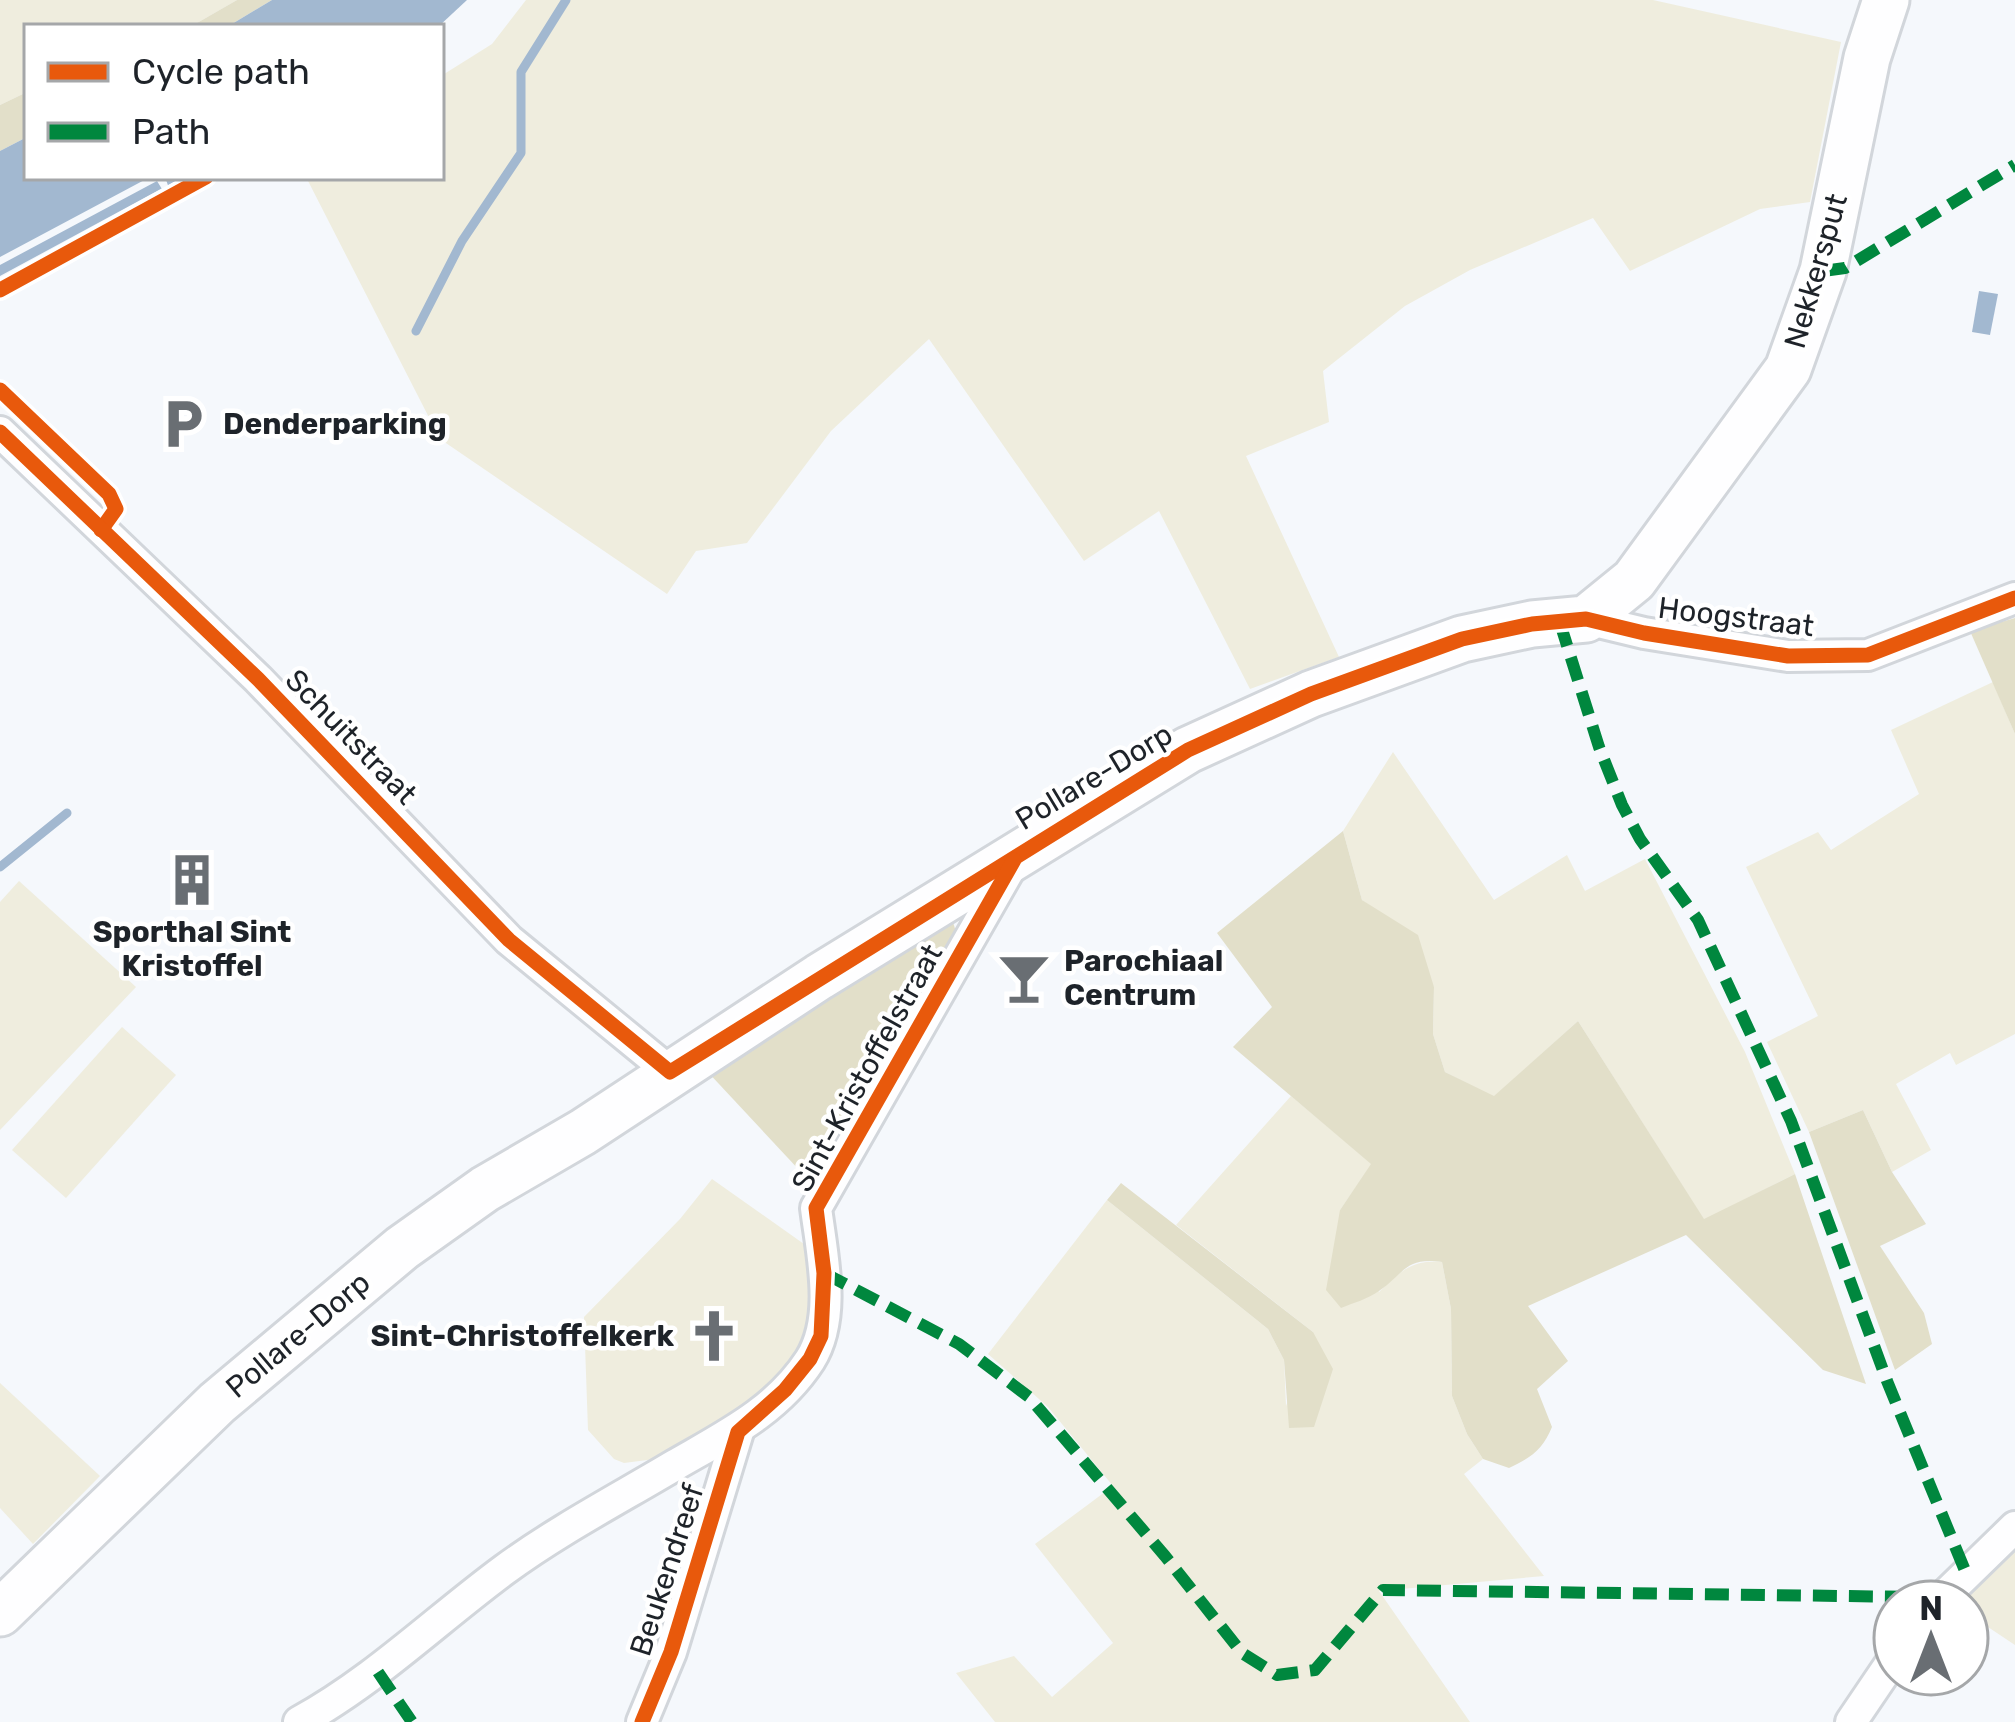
<svg xmlns="http://www.w3.org/2000/svg" width="2015" height="1722" viewBox="0 0 2015 1722" font-family="Rubik,sans-serif">
	<style>
		.green { fill: #efedde }
		.forest { fill: #e2dfc9 }
		.water { fill: #a2b8d0 }
		.pier { fill: #f5f8fc }
		.lines { fill: none; stroke-linecap: round; stroke-linejoin: round }
		.stream { stroke: #a2b8d0; stroke-width: 9 }
		.street-casing { stroke: #d2d6db; stroke-width: 36 }
		.secondary-casing { stroke: #d2d6db; stroke-width: 51 }
		.street { stroke: #fefeff; stroke-width: 30 }
		.secondary { stroke: #fefeff; stroke-width: 45 }
		.quiet { stroke: #00873e; stroke-width: 12; stroke-dasharray: 24 12; stroke-linecap: butt }
		.cycleway-casing { stroke: #fff; stroke-width: 22 }
		.cycleway { stroke: #e8590c; stroke-width: 15 }
		.labels { text-anchor: middle; stroke-width: 9; stroke-linejoin: round; paint-order: stroke }
		.street-label { font-size: 30px; fill: #1e2329; stroke: #fff }
		.poi-label { font-size: 30px; font-weight: bold; fill: #1e2329; stroke: #fff; text-anchor: start }
	</style>
	<rect width="100%" height="100%" fill="#f5f8fc"/>
	<g class="green">
		<polygon points="0,0 237,0 190,27 27,27 27,92 0,105"/>
		<polygon points="526,0 1653,0 1841,42 1810,202 1760,209 1630,271 1593,218 1470,270 1405,306 1323,371 1329,422 1246,456 1339,657 1250,689 1159,511 1084,561 929,339 831,431 747,543 696,551 667,594 440,439 306,177 441,177 441,76 492,44"/>
		<polygon points="1993,682 2015,734 2015,1034 1956,1065 1950,1053 1896,1084 1931,1150 1892,1172 1863,1110 1809,1132 1767,1042 1818,1016 1746,867 1818,832 1831,850 1919,794 1891,730"/>
		<polygon points="1393,752 1494,900 1567,855 1585,891 1645,859 1745,1052 1795,1174 1704,1220 1578,1021 1494,1097 1445,1072 1433,1034 1434,987 1385,917 1362,900 1343,831"/>
		<polygon points="19,881 136,987 0,1130 0,902"/>
		<polygon points="122,1027 176,1075 66,1198 12,1150"/>
		<path d="M1291,1096L1372,1164L1340,1210L1379,1292C1399,1272 1413,1259 1442,1262L1451,1309L1452,1396L1467,1434L1483,1459L1464,1474L1544,1576L1379,1591L1470,1722H995L956,1673L1014,1656L1052,1697L1113,1643L1035,1544L1113,1486L1048,1407L988,1354L1107,1200L1268,1329L1284,1360L1286,1406L1313,1332L1176,1225Z"/>
		<polygon points="712,1179 811,1249 814,1267 807,1346 752,1404 685,1446 655,1459 624,1463 614,1459 588,1430 584,1317 680,1219"/>
		<polygon points="0,1383 100,1476 33,1544 0,1508"/>
		<polygon points="2015,1546 2015,1645 1967,1613 1967,1602 1961,1602"/>
	</g>
	<g class="forest">
		<polygon points="237,0 272,0 227,27 190,27"/>
		<polygon points="27,92 27,137 0,151 0,105"/>
		<polygon points="2015,618 2015,734 1970,631"/>
		<path d="M1343,831L1362,900L1418,935L1434,987L1433,1034L1445,1072L1494,1096L1578,1021L1704,1219L1795,1174L1866,1384L1823,1370L1686,1235L1528,1306L1568,1361L1537,1389L1552,1427C1543,1449 1531,1458 1509,1468L1483,1459L1467,1434L1452,1396L1451,1309L1442,1262C1405,1257 1405,1273 1379,1291C1368,1299 1353,1303 1341,1308L1326,1290L1340,1210L1371,1164L1233,1047L1272,1007L1217,933Z"/>
		<polygon points="947,920 953,922 956,932 951,944 822,1153 801,1172 705,1069"/>
		<polygon points="1863,1110 1892,1172 1926,1224 1880,1246 1924,1313 1932,1344 1895,1370 1809,1132"/>
		<polygon points="1121,1183 1313,1332 1333,1369 1314,1427 1289,1428 1284,1360 1268,1329 1107,1200"/>
	</g>
	<g class="water">
		<polygon points="272,0 467,0 438,27 227,27"/>
		<polygon points="27,137 27,177 183,177 0,276 0,151"/>
		<polygon points="1979,291 1998,294 1990,335 1972,332"/>
	</g>
	<polygon class="pier" points="150,177 165,177 170,191 165,194 157,181 0,265 0,257"/>
	<g class="lines">
		<g class="stream">
			<polyline points="416,331 462,241 521,153 521,72 566,0"/>
			<polyline points="0,867 67,813"/>
		</g>
		<g class="street-casing">
			<g id="street">
				<polyline points="0,432 258,679 509,940 670,1072"/>
				<polyline points="1586,619 1644,633 1788,656 1868,655 2015,598"/>
				<polyline points="1938,1602 2015,1527"/>
				<path d="M299,1722C374,1681 435,1621 504,1570C557,1531 618,1499 675,1465C725,1436 777,1411 810,1360C837,1317 822,1255 816,1208L1013,863"/>
				<polyline points="642,1722 671,1652 738,1432"/>
				<polyline points="1851,1722 1895,1657"/>
			</g>
		</g>
		<g class="secondary-casing">
			<polyline id="secondary" points="0,1613 217,1403 402,1248 485,1189 583,1132 819,977 1188,750 1311,694 1462,639 1532,624 1586,619 1634,580 1788,369 1823,271 1867,58 1886,0"/>
		</g>
		<use href="#street" class="street"/>
		<use href="#secondary" class="secondary"/>
		<g class="quiet">
			<polyline points="1823,271 1845,268 2015,165"/>
			<polyline points="1560,623 1599,747 1622,805 1640,839 1698,920 1791,1121 1887,1381 1966,1573"/>
			<polyline points="824,1273 959,1344 1029,1397 1165,1556 1242,1653 1277,1675 1315,1670 1383,1590 1919,1597 1938,1602"/>
			<polyline points="378,1672 412,1722"/>
		</g>
		<g class="cycleway-casing">
			<g id="cycleway">
				<polyline points="0,290 206,177"/>
				<polyline points="0,390 109,494 116,509 101,530"/>
				<polyline points="0,432 258,679 509,940 670,1072 1188,750 1311,694 1462,639 1532,624 1586,619 1644,633 1788,656 1868,655 2015,598"/>
				<polyline points="642,1722 671,1652 738,1432 785,1390 810,1359 821,1336 824,1273 816,1208 1014,860"/>
			</g>
		</g>
		<use href="#cycleway" class="cycleway"/>
	</g>
	<defs>
		<g id="parking-bare" transform="scale(4.14)"><path d="M-3.5-5.5H1a3.5 3.5 0 0 1 0 7H-1V5.5H-3.5ZM-1-3.4V-.6H.8a1.4 1.4 0 0 0 0-2.8Z" fill="#696e73" stroke="#fff" stroke-width="2.5" paint-order="stroke"/></g>
		<g id="building-bare" transform="scale(4.14)"><path d="M-4-6H4V6H1V3H-1V6H-4ZM-2.5-4.3h1.7v1.8h-1.7ZM.8-4.3h1.7v1.8H.8ZM-2.5-1h1.7V.8h-1.7ZM.8-1h1.7V.8H.8Z" fill="#696e73" stroke="#fff" stroke-width="2.5" paint-order="stroke"/></g>
		<g id="bar-bare" transform="scale(4.14)"><path d="M-6-5H6L.8 .8V4.5H3.5V6h-7V4.5H-.8V.8Z" fill="#696e73" stroke="#fff" stroke-width="2.5" paint-order="stroke"/></g>
		<g id="church-bare" transform="scale(4.14)"><path d="M-1.2-6h2.4v3.5h3.3v2.4h-3.3V6h-2.4V-.1h-3.3v-2.4h3.3Z" fill="#696e73" stroke="#fff" stroke-width="2.5" paint-order="stroke"/></g>
	</defs>
	<g fill-rule="evenodd">
		<use href="#parking-bare" x="183" y="424"/>
		<use href="#building-bare" x="192" y="880"/>
		<use href="#bar-bare" x="1024" y="978"/>
		<use href="#church-bare" x="714" y="1336"/>
	</g>
	<g class="labels">
		<g class="street-label">
			<text transform="translate(1816 271) rotate(-74)" y="10">Nekkersput</text>
			<text transform="translate(1736 617) rotate(7)" y="10">Hoogstraat</text>
			<text transform="translate(351 737) rotate(46)" y="10">Schuitstraat</text>
			<text transform="translate(1094 777) rotate(-31)" y="10">Pollare-Dorp</text>
			<text transform="translate(867 1068) rotate(-61)" y="10">Sint-Kristoffelstraat</text>
			<text transform="translate(298 1335) rotate(-40)" y="10">Pollare-Dorp</text>
			<text transform="translate(667 1570) rotate(-72)" y="10">Beukendreef</text>
		</g>
		<g class="poi-label">
			<text x="223" y="434">Denderparking</text>
			<text x="192" y="942" text-anchor="middle">Sporthal Sint<tspan x="192" dy="34">Kristoffel</tspan></text>
			<text x="1064" y="971">Parochiaal<tspan x="1064" dy="34">Centrum</tspan></text>
			<text x="674" y="1346" text-anchor="end">Sint-Christoffelkerk</text>
		</g>
	</g>
	<rect x="24" y="24" width="420" height="156" fill="#ffffff" stroke="#a5a7a9" stroke-width="3"/>
	<rect x="48" y="63" width="60" height="18" fill="#e8590c" stroke="#a5a7a9" stroke-width="3"/>
	<text x="132" y="84" font-size="36" fill="#1e2329">Cycle path</text>
	<rect x="48" y="123" width="60" height="18" fill="#00873e" stroke="#a5a7a9" stroke-width="3"/>
	<text x="132" y="144" font-size="36" fill="#1e2329">Path</text>
	<g transform="translate(1931 1638)"><circle r="57" fill="#ffffff" stroke="#a5a7a9" stroke-width="3"/>
	<path d="M0-9L21 45L0 30L-21 45Z" fill="#696e73"/>
	<text y="-18" font-size="33" font-weight="bold" text-anchor="middle" fill="#1e2329">N</text>
	</g>
</svg>
